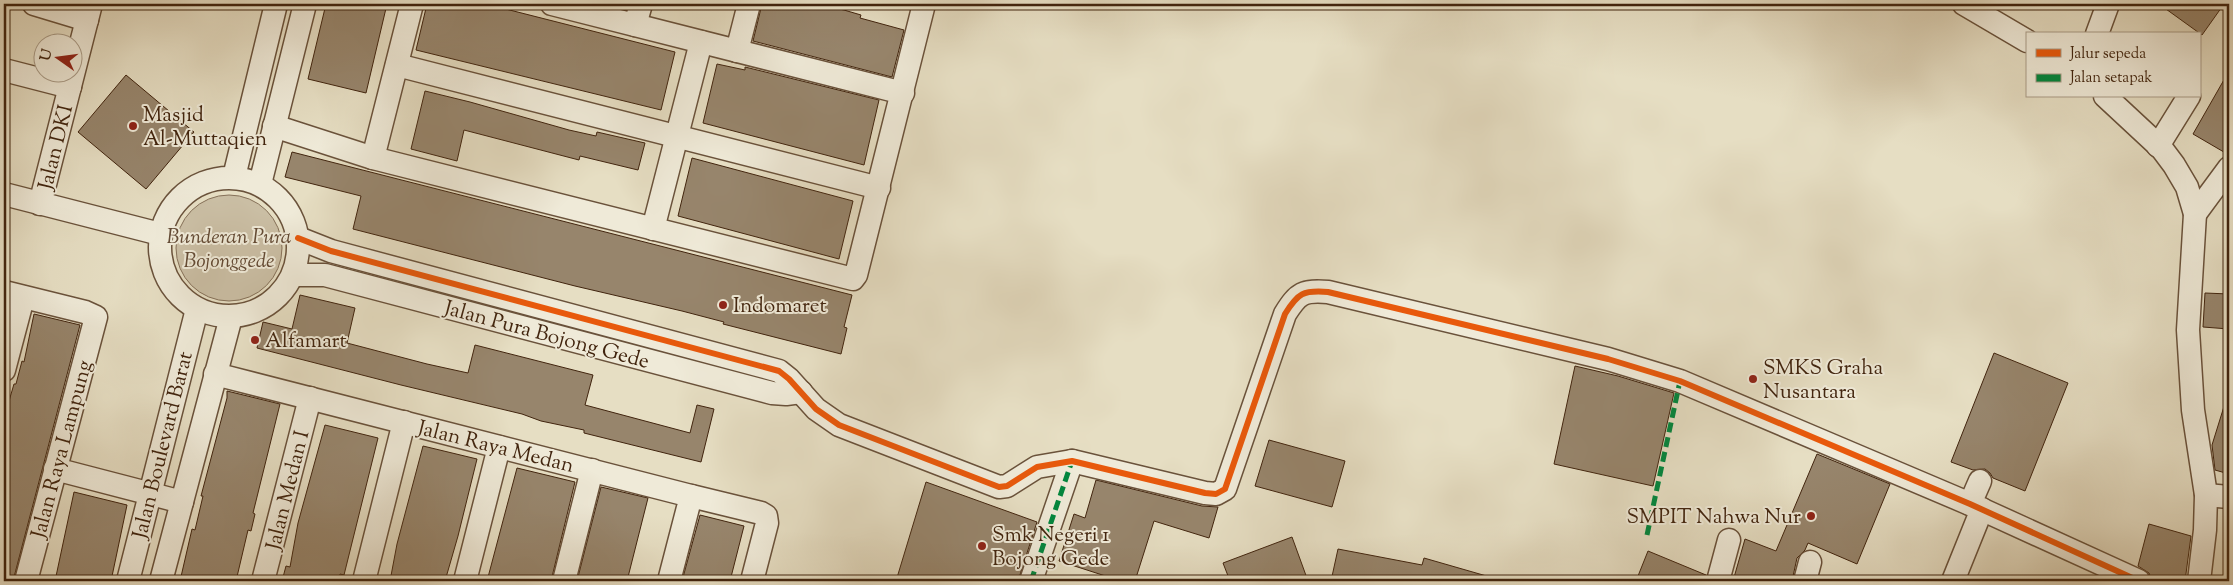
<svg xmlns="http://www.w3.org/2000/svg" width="2233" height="585" viewBox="0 0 2233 585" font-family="'Sorts Mill Goudy',serif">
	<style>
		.green { fill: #cabea4; stroke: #867159 }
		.building { fill: #97856c; stroke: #41240e }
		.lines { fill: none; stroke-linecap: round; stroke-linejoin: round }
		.minor-casing { stroke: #6a523b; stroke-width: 25 }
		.minor { stroke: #efead8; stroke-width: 22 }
		.quiet { stroke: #00873e; stroke-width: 5; stroke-dasharray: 10 5; stroke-linecap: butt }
		.cycleway-casing { stroke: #efead8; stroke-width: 9 }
		.cycleway { stroke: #e8590c; stroke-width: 6 }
		.poi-dot { fill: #8f2418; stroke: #efead8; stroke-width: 2 }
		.labels { text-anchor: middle; stroke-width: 4; stroke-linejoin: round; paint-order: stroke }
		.poi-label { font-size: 21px; fill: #41240e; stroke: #efead8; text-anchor: start }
		.street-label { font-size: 21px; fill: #41240e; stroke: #efead8 }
		.park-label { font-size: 21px; font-style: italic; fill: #634a34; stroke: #efead8 }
	</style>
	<rect width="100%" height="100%" fill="#e6dec3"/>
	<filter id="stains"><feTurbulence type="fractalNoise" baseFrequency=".004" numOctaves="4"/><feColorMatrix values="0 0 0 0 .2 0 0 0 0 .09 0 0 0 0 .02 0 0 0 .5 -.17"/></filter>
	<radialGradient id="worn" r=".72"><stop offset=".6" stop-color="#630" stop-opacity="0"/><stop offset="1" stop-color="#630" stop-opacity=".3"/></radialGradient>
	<circle class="green" cx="229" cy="248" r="53"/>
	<g class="building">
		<polygon points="326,4 387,4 366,93 308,79"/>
		<polygon points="427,4 486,4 675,52 661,110 416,50"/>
		<polygon points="762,4 816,4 844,10 861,15 860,18 904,30 892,77 753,41"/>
		<polygon points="2159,4 2224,4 2202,35"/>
		<polygon points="717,64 745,70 745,67 879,100 864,165 703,123"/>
		<polygon points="2229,71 2229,155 2193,134"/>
		<polygon points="126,75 194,132 146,189 78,132"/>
		<polygon points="425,91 470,102 569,130 596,136 597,132 645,143 638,170 580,156 579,160 464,130 457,161 411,149"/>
		<polygon points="292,152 852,295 844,327 847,328 841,354 723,324 724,322 682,311 575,286 353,229 361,196 285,177"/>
		<polygon points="692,158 853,201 839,259 678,216"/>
		<polygon points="2205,293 2229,294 2229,329 2203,327"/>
		<polygon points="300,295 355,308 347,343 427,364 468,373 475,345 593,375 585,405 690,433 697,405 714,409 701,462 584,433 584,430 541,421 522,414 401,385 257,348 263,322 292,329"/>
		<polygon points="34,314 80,325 13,581 4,581 4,418 14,384 16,384 22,361 24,362"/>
		<polygon points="1994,353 2068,383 2025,491 1993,478 1990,473 1985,469 1973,470 1951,462"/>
		<polygon points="1575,366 1618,376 1674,393 1653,486 1554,464"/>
		<polygon points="227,391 280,404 253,513 255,514 251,531 248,530 236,581 180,581 192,529 195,530 203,496 201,496 227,398"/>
		<polygon points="2226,400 2229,400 2229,474 2215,470 2212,445"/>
		<polygon points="325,425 378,438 344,575 340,574 339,581 282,581 286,566 290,567 298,523"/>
		<polygon points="1269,440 1345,461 1332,507 1255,486"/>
		<polygon points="423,446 477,459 458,536 445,581 390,581 397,544"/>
		<polygon points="1817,454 1890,484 1857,564 1808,543 1805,550 1797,558 1792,581 1733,581 1745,539 1776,551"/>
		<polygon points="517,468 575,482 551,581 487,581"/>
		<polygon points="1096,480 1202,506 1218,507 1209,538 1154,521 1135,581 1121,581 1059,561 1074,514 1085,518"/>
		<polygon points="926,482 1037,522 1018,581 896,581"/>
		<polygon points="601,487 648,498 627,581 577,581"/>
		<polygon points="74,492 127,505 111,581 55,581"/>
		<polygon points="700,515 744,526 730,581 682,581"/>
		<polygon points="2149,524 2191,536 2185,581 2152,581 2149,573 2138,566"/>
		<polygon points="1292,537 1308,581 1230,581 1223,563"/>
		<polygon points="1338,549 1422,565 1424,558 1490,577 1490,581 1331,581"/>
		<polygon points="1648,551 1706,575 1705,581 1636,581"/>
	</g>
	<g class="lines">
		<g class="minor-casing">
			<g id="minor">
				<polyline points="34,4 87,20"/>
				<polyline points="552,4 903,93"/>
				<polyline points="1964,4 2027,41"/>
				<polyline points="635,25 641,4"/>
				<polyline points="2097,34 2108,4"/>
				<polyline points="737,51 749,4"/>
				<polyline points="397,65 879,188"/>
				<polyline points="4,70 70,87"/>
				<polyline points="2105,96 2162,149 2174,165 2187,187 2195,214 2188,330 2193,410 2206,495 2205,530 2199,581"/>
				<polyline points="274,126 373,158 853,279 856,275 924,4"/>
				<polyline points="2158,146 2189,96"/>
				<polyline points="373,158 412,4"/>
				<polyline points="234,177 276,4"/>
				<circle cx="229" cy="247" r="69"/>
				<polyline points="260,184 305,4"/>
				<polyline points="4,194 160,234"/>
				<polyline points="40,204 91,4"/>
				<polyline points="2195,214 2229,168"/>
				<polyline points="653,229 701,42"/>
				<path d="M298,238L331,251L779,371L789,379L816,409L839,425L999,487L1007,486L1037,467L1072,461L1205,493L1216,494L1225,489L1285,314C1298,293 1303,290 1328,292L1608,359L1680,381L1970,504L2139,581"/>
				<polyline points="293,275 325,275 772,393 786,394 801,392"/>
				<polyline points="4,292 85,312 96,317 26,581"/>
				<polyline points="4,370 23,298"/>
				<polyline points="215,374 691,496 669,581"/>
				<polyline points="55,469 182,502"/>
				<polyline points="2206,495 2229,497"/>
				<polyline points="691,496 761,513 766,516 767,523 752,581"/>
				<polyline points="1970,504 1980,481"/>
				<polyline points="128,581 197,309"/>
				<polyline points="161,581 231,317"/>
				<polyline points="263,581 310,398"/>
				<polyline points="364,581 404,422"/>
				<polyline points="465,581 499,447"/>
				<polyline points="564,581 592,470"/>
				<polyline points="1031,581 1072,461"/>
				<polyline points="1718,581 1729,540"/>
				<polyline points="1805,581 1810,562"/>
				<polyline points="1953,581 1982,509"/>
			</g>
		</g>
		<use href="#minor" class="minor"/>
		<g class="quiet">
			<polyline points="1647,535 1680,381"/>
			<polyline points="1031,581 1072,461"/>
		</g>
		<g class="cycleway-casing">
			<path id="cycleway" d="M298,238L331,251L779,371L789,379L816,409L839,425L999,487L1007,486L1037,467L1072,461L1205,493L1216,494L1225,489L1285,314C1298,293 1303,290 1328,292L1608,359L1680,381L1970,504L2139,581"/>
		</g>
		<use href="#cycleway" class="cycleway"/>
	</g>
	<g class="poi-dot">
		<circle cx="133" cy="126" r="5"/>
		<circle cx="723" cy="305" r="5"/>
		<circle cx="255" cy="340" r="5"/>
		<circle cx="1753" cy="379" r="5"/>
		<circle cx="1811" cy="516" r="5"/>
		<circle cx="982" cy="546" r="5"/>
	</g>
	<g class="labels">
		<g class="poi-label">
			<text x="143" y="121">Masjid<tspan x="143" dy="24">Al-Muttaqien</tspan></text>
			<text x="733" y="312">Indomaret</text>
			<text x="265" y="347">Alfamart</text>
			<text x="1763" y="374">SMKS Graha<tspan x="1763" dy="24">Nusantara</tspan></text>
			<text x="1801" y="523" text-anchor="end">SMPIT Nahwa Nur</text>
			<text x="992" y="541">Smk Negeri 1<tspan x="992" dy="24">Bojong Gede</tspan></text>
		</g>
		<g class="street-label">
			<text transform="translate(55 147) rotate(-76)" y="7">Jalan DKI</text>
			<text transform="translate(547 334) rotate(15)" y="7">Jalan Pura Bojong Gede</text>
			<text transform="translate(162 445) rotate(-76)" y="7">Jalan Boulevard Barat</text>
			<text transform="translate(496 446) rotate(14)" y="7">Jalan Raya Medan</text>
			<text transform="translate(61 449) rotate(-75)" y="7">Jalan Raya Lampung</text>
			<text transform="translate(287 490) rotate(-76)" y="7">Jalan Medan I</text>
		</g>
		<g class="park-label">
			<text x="229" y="243">Bunderan Pura<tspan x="229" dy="24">Bojonggede</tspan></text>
		</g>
	</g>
	<rect width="2233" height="585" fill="none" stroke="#e6dec3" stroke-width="20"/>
	<rect x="5" y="5" width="2223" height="575" fill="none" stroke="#41240e" stroke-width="2.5"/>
	<rect x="10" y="10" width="2213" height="565" fill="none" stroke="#41240e"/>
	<rect x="2026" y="32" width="175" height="65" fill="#efead8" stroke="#a99b87"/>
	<rect x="2036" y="49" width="25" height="8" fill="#e8590c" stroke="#a99b87"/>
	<text x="2070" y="58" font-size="15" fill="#41240e">Jalur sepeda</text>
	<rect x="2036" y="74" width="25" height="8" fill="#00873e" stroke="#a99b87"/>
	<text x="2070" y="82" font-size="15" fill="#41240e">Jalan setapak</text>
	<g transform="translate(58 58) rotate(284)"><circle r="24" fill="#efead8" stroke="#a99b87"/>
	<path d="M0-4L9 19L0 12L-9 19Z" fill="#8f2418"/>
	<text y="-8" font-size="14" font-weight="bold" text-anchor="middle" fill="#41240e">U</text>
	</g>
	<rect width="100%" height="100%" filter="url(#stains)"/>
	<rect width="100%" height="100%" fill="url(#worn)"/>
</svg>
